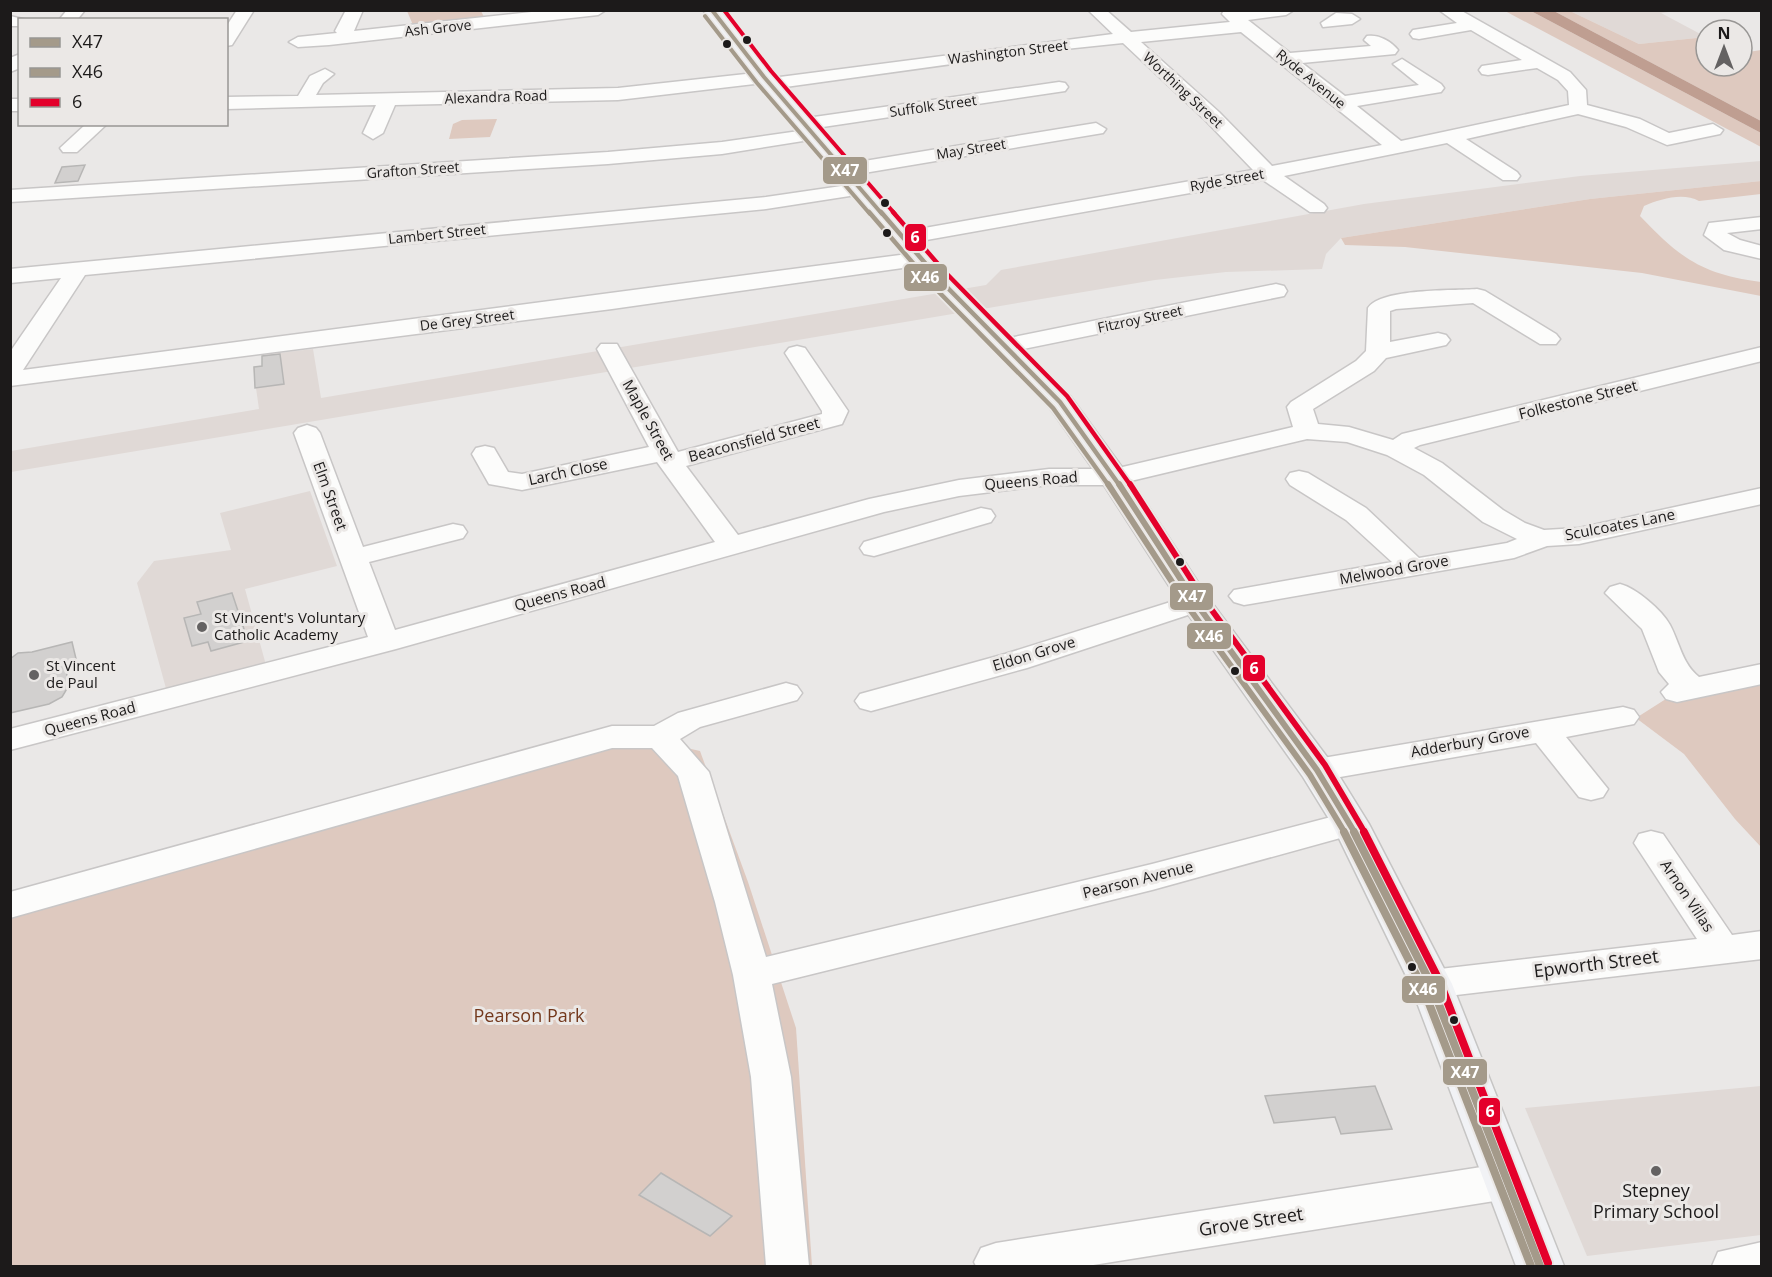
<svg xmlns="http://www.w3.org/2000/svg" width="1772" height="1277" viewBox="0 0 1772 1277" font-family="'Open Sans',sans-serif">
	<style>
		.built { fill: #e0d9d6 }
		.green { fill: #dec9bf }
		.water { fill: #bf9e91 }
		.building { fill: #d2d0cf; stroke: #b7b6b5; stroke-width: 1.5 }
		.lines { fill: none; stroke-linecap: round; stroke-linejoin: round }
		.minor-casing { stroke: #c8c6c6; stroke-width: 3 }
		.major-casing { stroke: #c6c5c4; stroke-width: 3 }
		.minor { fill: #fcfcfb; fill-rule: evenodd }
		.major { fill: #f1f2f5; fill-rule: evenodd }
		.bus-1-far3-casing { stroke: #ebe8e6; stroke-width: 7 }
		.bus-1-far2-casing { stroke: #ebe8e6; stroke-width: 8 }
		.bus-1-far1-casing { stroke: #ebe8e6; stroke-width: 10 }
		.bus-1-casing { stroke: #ebe8e6; stroke-width: 12 }
		.bus-2-far3-casing { stroke: #ebe8e6; stroke-width: 7 }
		.bus-2-far2-casing { stroke: #ebe8e6; stroke-width: 8 }
		.bus-2-far1-casing { stroke: #ebe8e6; stroke-width: 10 }
		.bus-2-casing { stroke: #ebe8e6; stroke-width: 12 }
		.bus-3-far3-casing { stroke: #ebe8e6; stroke-width: 7 }
		.bus-3-far2-casing { stroke: #ebe8e6; stroke-width: 8 }
		.bus-3-far1-casing { stroke: #ebe8e6; stroke-width: 10 }
		.bus-3-casing { stroke: #ebe8e6; stroke-width: 12 }
		.bus-1-far3 { stroke: #a49a8a; stroke-width: 4 }
		.bus-1-far2 { stroke: #a49a8a; stroke-width: 4.5 }
		.bus-1-far1 { stroke: #a49a8a; stroke-width: 6 }
		.bus-1 { stroke: #a49a8a; stroke-width: 8 }
		.bus-2-far3 { stroke: #a49a8a; stroke-width: 4 }
		.bus-2-far2 { stroke: #a49a8a; stroke-width: 4.5 }
		.bus-2-far1 { stroke: #a49a8a; stroke-width: 6 }
		.bus-2 { stroke: #a49a8a; stroke-width: 8 }
		.bus-3-far3 { stroke: #e4002b; stroke-width: 4 }
		.bus-3-far2 { stroke: #e4002b; stroke-width: 4.5 }
		.bus-3-far1 { stroke: #e4002b; stroke-width: 6 }
		.bus-3 { stroke: #e4002b; stroke-width: 8 }
		.bus-dot { fill: #1c1a1a; stroke: #ebe8e6; stroke-width: 2 }
		.poi-dot { fill: #646262; stroke: #ebe8e6; stroke-width: 2 }
		.labels { text-anchor: middle; stroke-width: 6; stroke-linejoin: round; paint-order: stroke }
		.far-street-label { font-size: 14px; fill: #1c1a1a; stroke: #ebe8e6 }
		.street-label { font-size: 15px; fill: #1c1a1a; stroke: #ebe8e6 }
		.poi-label { font-size: 15px; fill: #1c1a1a; stroke: #ebe8e6; text-anchor: start }
		.near-street-label { font-size: 18px; fill: #1c1a1a; stroke: #ebe8e6 }
		.near-park-label { font-size: 18px; fill: #73381c; stroke: #ebe8e6 }
		.near-poi-label { font-size: 18px; fill: #1c1a1a; stroke: #ebe8e6 }
		.line-badge { stroke: #ebe8e6; stroke-width: 2 }
		.badge-label { font-size: 16px; text-anchor: middle; font-weight: bold; fill: #fff }
	</style>
	<rect width="100%" height="100%" fill="#eae8e7"/>
	<g class="built">
		<polygon points="1570,11 1676,11 1661,13 1706,37 1639,44"/>
		<polygon points="1761,161 1761,181 1590,199 1341,238 1326,254 1322,269 1226,272 1155,280 11,472 11,451 259,409 253,367 263,366 262,355 313,349 321,398 986,285 1001,270 1364,204 1580,176"/>
		<polygon points="310,491 337,566 245,589 266,665 167,692 137,583 154,561 231,550 220,513"/>
		<polygon points="1761,1086 1761,1235 1587,1256 1525,1108"/>
	</g>
	<g class="green">
		<polygon points="407,11 481,11 484,17 413,25"/>
		<polygon points="1505,11 1531,11 1761,133 1761,147"/>
		<polygon points="1554,11 1570,11 1639,44 1706,37 1706,66 1742,66 1742,53 1761,50 1761,121"/>
		<polygon points="497,119 490,137 449,139 453,124 462,120"/>
		<path d="M1761,181V194L1699,201C1683,192 1660,199 1644,206L1640,216C1681,259 1702,274 1761,282V296L1642,273L1405,247L1345,245L1341,238L1590,199Z"/>
		<polygon points="1761,677 1761,847 1735,819 1684,754 1636,718 1669,697"/>
		<polygon points="590,737 656,741 700,751 748,882 796,1028 812,1266 11,1266 11,905"/>
	</g>
	<polygon class="water" points="1531,11 1554,11 1761,121 1761,133"/>
	<g class="building">
		<polygon points="85,165 78,181 55,183 62,167"/>
		<polygon points="280,354 284,384 255,388 254,367 262,366 262,356"/>
		<polygon points="232,593 248,641 211,651 208,642 192,646 184,618 201,614 197,602"/>
		<polygon points="72,642 77,663 66,666 68,687 62,697 49,704 10,713 10,659 18,653 32,652"/>
		<polygon points="1375,1086 1392,1129 1341,1134 1335,1117 1274,1123 1265,1096"/>
		<polygon points="661,1173 732,1216 710,1236 639,1195"/>
	</g>
	<g class="lines">
		<g class="minor-casing">
			<g id="minor">
				<polygon points="67,10 85,10 77,20 59,20"/>
				<polygon points="237,10 254,10 232,45 226,46 226,27"/>
				<polygon points="346,10 363,10 354,31 550,10 606,10 598,15 329,45 298,47 289,42 298,37 337,33 335,31"/>
				<path d="M1088,10H1106L1131,32L1230,22L1222,14L1224,10H1294L1286,15L1248,20L1290,53L1371,46L1364,40L1367,36C1378,34 1391,41 1398,50L1395,54L1302,63L1345,96L1419,85L1393,64L1402,59L1441,84L1444,88L1441,92L1357,106L1401,141L1569,105L1568,91L1558,80L1537,68L1488,75L1482,74L1479,70L1482,66L1522,60L1471,30L1419,39L1413,38L1410,34L1413,30L1457,23L1439,10H1460L1570,72L1586,90L1587,105L1640,119L1669,133L1713,124L1723,130L1720,134L1667,145L1626,127L1578,114L1466,139L1517,172L1520,176L1517,180H1503L1447,143L1284,176L1324,204L1327,208L1324,212H1310L1263,180L904,244L896,243L893,238L896,233L1253,170L1205,120L1123,43L1046,51L771,89L765,88L763,83L618,100L395,105L383,133L373,139L363,133L376,105L226,109V97L298,96L310,76L325,69L334,74L323,83L316,95L618,88L764,72L770,73L772,78L1113,34ZM1241,32L1382,145L1272,166L1219,112L1141,42Z"/>
				<polygon points="1336,13 1352,14 1360,19 1352,24 1323,27 1321,23"/>
				<polygon points="10,16 27,20 20,20 20,26 10,26"/>
				<polygon points="20,54 20,68 10,72 10,58"/>
				<polygon points="1059,82 1065,83 1068,87 1065,91 816,128 825,134 822,138 722,154 608,164 10,202 10,190 608,152 722,142 806,130 797,124 807,118"/>
				<rect x="10" y="99" width="10" height="12"/>
				<polygon points="1096,123 1106,129 1103,133 846,176 839,174 836,170 839,166 846,164"/>
				<polygon points="86,124 107,124 77,152 63,152 60,148"/>
				<polygon points="862,183 869,185 872,189 869,193 766,209 85,275 23,370 923,252 931,254 934,259 931,264 612,309 10,386 10,352 61,278 10,283 10,269 766,197"/>
				<polygon points="1762,217 1762,229 1727,233 1740,240 1762,246 1762,259 1724,250 1704,235 1709,223"/>
				<polygon points="1276,284 1284,286 1287,291 1284,296 1004,353 996,351 992,346 996,341 1004,339"/>
				<path d="M1477,289L1485,291L1556,334L1560,339L1556,344H1540L1473,303L1396,309L1390,311V342L1438,333L1446,335L1450,340L1446,345L1386,358L1374,371L1313,409L1318,424L1349,427L1393,440L1402,434L1762,347V361L1420,445L1414,448L1442,463L1503,510L1525,523L1544,530L1579,528L1762,488V504L1579,544L1547,546L1514,558L1244,605L1234,602L1229,596L1234,590L1392,562L1346,520L1290,485L1286,479L1290,473L1299,471L1308,473L1366,508L1419,558L1507,543L1517,539L1483,522L1424,475L1387,455L1347,442L1307,439L1114,485H1049L959,496L884,512L396,649L10,750V729L368,637L294,433L298,428L307,425L316,428L320,433L363,547L453,524L463,526L467,532L463,538L369,562L395,630L715,542L657,462L522,490L489,484L472,454L476,448L485,446L494,448L508,472L522,474L649,447L597,349L601,344H617L678,452L822,414V411L785,353L789,348L797,346L805,348L848,411L842,424L686,466L738,535L869,499L959,480L1049,469H1114L1293,427L1287,407L1291,402L1356,361L1366,351L1368,308C1381,288 1453,291 1477,289Z"/>
				<polygon points="981,508 991,510 995,516 991,522 874,556 864,554 860,548 864,542"/>
				<path d="M1620,584C1636,588 1662,610 1670,625C1680,644 1682,663 1699,677L1762,664V684L1677,702L1666,699L1661,692L1669,684L1659,672L1642,629L1605,593L1610,587Z"/>
				<polygon points="1196,594 1206,597 1211,603 1206,609 1027,668 871,711 860,708 855,701 860,694 1005,654"/>
				<polygon points="786,683 797,686 802,693 797,700 700,727 680,739 709,772 766,957 1152,864 1350,812 1362,816 1367,824 1362,832 1152,890 772,984 791,1077 809,1266 766,1266 751,1077 733,975 715,902 678,776 652,748 612,748 10,918 10,892 612,726 654,726 678,713"/>
				<polygon points="1623,707 1634,710 1639,717 1634,724 1566,737 1608,789 1603,797 1591,800 1579,797 1536,743 1317,781 1305,778 1301,770 1305,762 1317,759"/>
				<polygon points="1651,831 1663,834 1732,935 1762,931 1762,959 1431,998 1418,994 1412,984 1418,974 1431,970 1697,939 1634,843 1639,834"/>
				<polygon points="1507,1163 1522,1168 1528,1181 1522,1194 1507,1199 1087,1266 976,1266 974,1262 981,1248 996,1243"/>
				<polygon points="1762,1242 1762,1266 1712,1266 1718,1252"/>
			</g>
		</g>
		<g class="major-casing">
			<polygon id="major" points="703,10 722,10 771,73 947,273 1070,396 1129,477 1209,599 1330,761 1369,824 1452,984 1564,1266 1516,1266 1410,984 1332,824 1303,777 1180,603 1100,479 1050,408 929,283 757,81"/>
		</g>
		<use href="#minor" class="minor"/>
		<use href="#major" class="major"/>
		<g class="bus-1-far3-casing">
			<polyline id="bus-1-far3" points="712,10 764,77 882,214"/>
		</g>
		<g class="bus-1-far2-casing">
			<polyline id="bus-1-far2" points="881,212 938,278 1060,402 1120,486"/>
		</g>
		<g class="bus-1-far1-casing">
			<polyline id="bus-1-far1" points="1119,484 1196,603 1317,770 1355,833"/>
		</g>
		<g class="bus-1-casing">
			<polyline id="bus-1" points="1354,832 1431,984 1540,1266"/>
		</g>
		<g class="bus-2-far3-casing">
			<polyline id="bus-2-far3" points="705,16 757,83 870,214"/>
		</g>
		<g class="bus-2-far2-casing">
			<polyline id="bus-2-far2" points="869,212 931,284 1053,408 1109,486"/>
		</g>
		<g class="bus-2-far1-casing">
			<polyline id="bus-2-far1" points="1108,484 1189,608 1310,775 1345,833"/>
		</g>
		<g class="bus-2-casing">
			<polyline id="bus-2" points="1344,832 1423,988 1531,1266"/>
		</g>
		<g class="bus-3-far3-casing">
			<polyline id="bus-3-far3" points="724,10 771,71 895,214"/>
		</g>
		<g class="bus-3-far2-casing">
			<polyline id="bus-3-far2" points="893,212 945,272 1067,396 1131,486"/>
		</g>
		<g class="bus-3-far1-casing">
			<polyline id="bus-3-far1" points="1130,484 1203,598 1325,765 1365,833"/>
		</g>
		<g class="bus-3-casing">
			<polyline id="bus-3" points="1364,832 1439,980 1548,1263"/>
		</g>
		<use href="#bus-1-far3" class="bus-1-far3"/>
		<use href="#bus-1-far2" class="bus-1-far2"/>
		<use href="#bus-1-far1" class="bus-1-far1"/>
		<use href="#bus-1" class="bus-1"/>
		<use href="#bus-2-far3" class="bus-2-far3"/>
		<use href="#bus-2-far2" class="bus-2-far2"/>
		<use href="#bus-2-far1" class="bus-2-far1"/>
		<use href="#bus-2" class="bus-2"/>
		<use href="#bus-3-far3" class="bus-3-far3"/>
		<use href="#bus-3-far2" class="bus-3-far2"/>
		<use href="#bus-3-far1" class="bus-3-far1"/>
		<use href="#bus-3" class="bus-3"/>
	</g>
	<g class="bus-dot">
		<circle cx="747" cy="40" r="5"/>
		<circle cx="727" cy="44" r="5"/>
		<circle cx="885" cy="203" r="5"/>
		<circle cx="887" cy="233" r="5"/>
		<circle cx="1180" cy="562" r="5"/>
		<circle cx="1235" cy="671" r="5"/>
		<circle cx="1412" cy="967" r="5"/>
		<circle cx="1454" cy="1020" r="5"/>
	</g>
	<g class="poi-dot">
		<circle cx="202" cy="627" r="6"/>
		<circle cx="34" cy="675" r="6"/>
		<circle cx="1656" cy="1171" r="6"/>
	</g>
	<g class="labels">
		<g class="far-street-label">
			<text transform="translate(438 28) rotate(-6)" y="5">Ash Grove</text>
			<text transform="translate(1008 52) rotate(-7)" y="5">Washington Street</text>
			<text transform="translate(1311 79) rotate(39)" y="5">Ryde Avenue</text>
			<text transform="translate(1183 90) rotate(43)" y="5">Worthing Street</text>
			<text transform="translate(496 97) rotate(-2)" y="5">Alexandra Road</text>
			<text transform="translate(933 106) rotate(-8)" y="5">Suffolk Street</text>
			<text transform="translate(971 149) rotate(-9)" y="5">May Street</text>
			<text transform="translate(413 170) rotate(-4)" y="5">Grafton Street</text>
			<text transform="translate(1227 180) rotate(-10)" y="5">Ryde Street</text>
			<text transform="translate(437 234) rotate(-6)" y="5">Lambert Street</text>
			<text transform="translate(1140 319) rotate(-12)" y="5">Fitzroy Street</text>
			<text transform="translate(467 320) rotate(-7)" y="5">De Grey Street</text>
		</g>
		<g class="street-label">
			<text transform="translate(1578 400) rotate(-14)" y="5">Folkestone Street</text>
			<text transform="translate(648 420) rotate(61)" y="5">Maple Street</text>
			<text transform="translate(754 440) rotate(-15)" y="5">Beaconsfield Street</text>
			<text transform="translate(568 472) rotate(-12)" y="5">Larch Close</text>
			<text transform="translate(1031 481) rotate(-5)" y="5">Queens Road</text>
			<text transform="translate(330 496) rotate(70)" y="5">Elm Street</text>
			<text transform="translate(1620 525) rotate(-11)" y="5">Sculcoates Lane</text>
			<text transform="translate(1394 570) rotate(-10)" y="5">Melwood Grove</text>
			<text transform="translate(560 594) rotate(-15)" y="5">Queens Road</text>
			<text transform="translate(1034 654) rotate(-17)" y="5">Eldon Grove</text>
			<text transform="translate(90 719) rotate(-15)" y="5">Queens Road</text>
			<text transform="translate(1470 742) rotate(-10)" y="5">Adderbury Grove</text>
			<text transform="translate(1138 880) rotate(-14)" y="5">Pearson Avenue</text>
			<text transform="translate(1687 896) rotate(56)" y="5">Arnon Villas</text>
		</g>
		<g class="poi-label">
			<text x="214" y="623">St Vincent's Voluntary<tspan x="214" dy="17">Catholic Academy</tspan></text>
			<text x="46" y="671">St Vincent<tspan x="46" dy="17">de Paul</tspan></text>
		</g>
		<g class="near-street-label">
			<text transform="translate(1596 964) rotate(-7)" y="6">Epworth Street</text>
			<text transform="translate(1251 1222) rotate(-9)" y="6">Grove Street</text>
		</g>
		<g class="near-park-label">
			<text x="529" y="1022">Pearson Park</text>
		</g>
		<g class="near-poi-label">
			<text x="1656" y="1197">Stepney<tspan x="1656" dy="21">Primary School</tspan></text>
		</g>
	</g>
	<g class="line-badge">
		<rect x="822" y="156" width="46" height="29" rx="6" fill="#a49a8a"/>
		<rect x="904" y="223" width="23" height="29" rx="6" fill="#e4002b"/>
		<rect x="903" y="263" width="45" height="29" rx="6" fill="#a49a8a"/>
		<rect x="1169" y="582" width="45" height="29" rx="6" fill="#a49a8a"/>
		<rect x="1186" y="622" width="46" height="28" rx="6" fill="#a49a8a"/>
		<rect x="1242" y="654" width="24" height="28" rx="6" fill="#e4002b"/>
		<rect x="1401" y="975" width="45" height="29" rx="6" fill="#a49a8a"/>
		<rect x="1442" y="1058" width="46" height="28" rx="6" fill="#a49a8a"/>
		<rect x="1478" y="1097" width="23" height="29" rx="6" fill="#e4002b"/>
	</g>
	<g class="badge-label">
		<text x="845" y="176">X47</text>
		<text x="915" y="243">6</text>
		<text x="925" y="283">X46</text>
		<text x="1192" y="602">X47</text>
		<text x="1209" y="642">X46</text>
		<text x="1254" y="674">6</text>
		<text x="1423" y="995">X46</text>
		<text x="1465" y="1078">X47</text>
		<text x="1490" y="1117">6</text>
	</g>
	<rect width="1772" height="1277" fill="none" stroke="#1c1a1a" stroke-width="24"/>
	<rect x="18" y="18" width="210" height="108" fill="#ebe8e6" stroke="#989694" stroke-width="1.5"/>
	<rect x="30" y="38" width="30" height="9" fill="#a49a8a" stroke="#989694" stroke-width="1.5"/>
	<text x="72" y="48" font-size="18" fill="#1c1a1a">X47</text>
	<rect x="30" y="68" width="30" height="9" fill="#a49a8a" stroke="#989694" stroke-width="1.5"/>
	<text x="72" y="78" font-size="18" fill="#1c1a1a">X46</text>
	<rect x="30" y="98" width="30" height="9" fill="#e4002b" stroke="#989694" stroke-width="1.5"/>
	<text x="72" y="108" font-size="18" fill="#1c1a1a">6</text>
	<g transform="translate(1724 48)"><circle r="28" fill="#ebe8e6" stroke="#989694" stroke-width="1.5"/>
	<path d="M0-4.5L10 22L0 15L-10 22Z" fill="#646262"/>
	<text y="-9" font-size="16" font-weight="bold" text-anchor="middle" fill="#1c1a1a">N</text>
	</g>
</svg>
